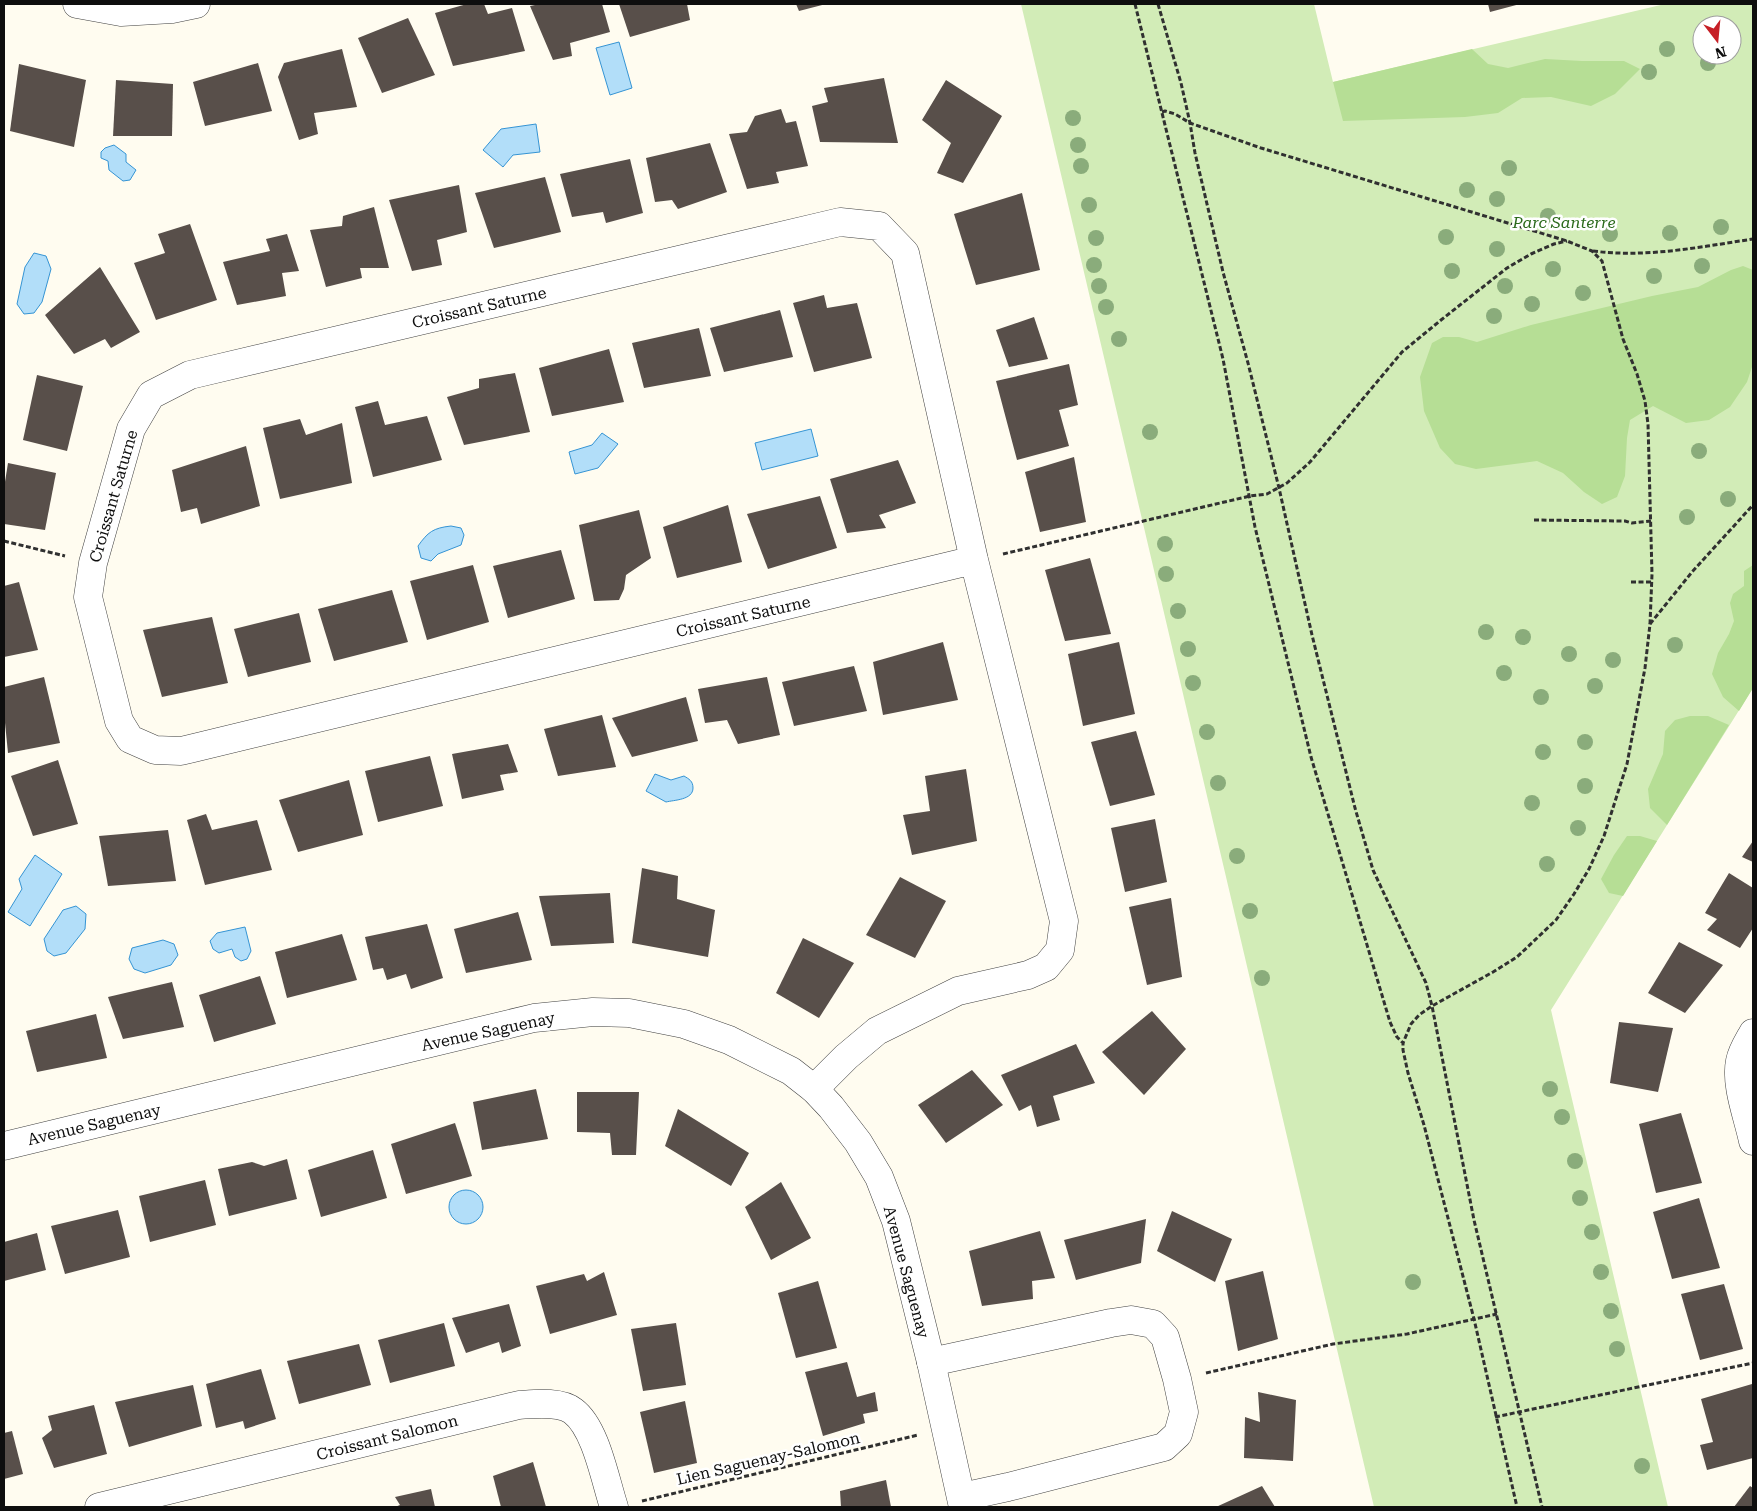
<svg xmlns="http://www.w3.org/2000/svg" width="1757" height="1511" viewBox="0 0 1757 1511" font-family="'Roboto Serif',serif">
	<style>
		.green { fill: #d2ecb7; fill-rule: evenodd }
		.forest { fill: #b6de95 }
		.water { fill: #b2def9; stroke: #3594d4 }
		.building { fill: #584f4a }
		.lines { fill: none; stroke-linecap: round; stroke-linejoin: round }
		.street-casing { stroke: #414141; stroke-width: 29 }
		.path { stroke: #303030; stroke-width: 3; stroke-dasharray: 5 2.5; stroke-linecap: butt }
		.street { stroke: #fff; stroke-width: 28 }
		.tree { fill: #8aac7b }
		.labels { text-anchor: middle; stroke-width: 5; stroke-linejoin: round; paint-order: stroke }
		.park-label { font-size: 16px; font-style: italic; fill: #2b6a1b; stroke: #fff }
		.street-label { font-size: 16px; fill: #0e0e0e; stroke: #fff }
	</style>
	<rect width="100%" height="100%" fill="#fffcf0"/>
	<path class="green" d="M1021,4H1314L1333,82L1665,4H1753V688L1551,1010L1668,1507H1374ZM1702,25H1732V55H1702Z"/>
	<g class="forest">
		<polygon points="1472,49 1488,64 1508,68 1545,59 1582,61 1624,61 1640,69 1615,94 1591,106 1551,97 1522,98 1498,113 1465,117 1343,121 1333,82"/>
		<polygon points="1743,266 1753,270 1753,364 1747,382 1730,407 1709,420 1686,423 1653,406 1630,420 1627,438 1625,476 1617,497 1602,504 1584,492 1563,473 1537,461 1476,469 1455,464 1440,448 1424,411 1420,377 1432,343 1443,337 1459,337 1477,342 1531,325 1652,296 1698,287 1731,270"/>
		<polygon points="1753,565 1753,688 1739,711 1723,697 1712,674 1718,653 1729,634 1734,621 1730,603 1733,594 1744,586 1744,571"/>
		<polygon points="1690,716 1708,716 1729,725 1667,825 1650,808 1648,789 1663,754 1665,731 1675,720"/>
		<polygon points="1627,836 1640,836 1657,841 1623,896 1609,893 1601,879 1614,855"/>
	</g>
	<g class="water">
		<polygon points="619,42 632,88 610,95 596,48"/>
		<polygon points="536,124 540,152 513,155 503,167 483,150 501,129"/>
		<polygon points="114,145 126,154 126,162 136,170 130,180 123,181 109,170 108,161 101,158 101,152 105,148"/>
		<polygon points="34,253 46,256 51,269 42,302 34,313 24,314 17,304 25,267"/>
		<polygon points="811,429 818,456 762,470 755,443"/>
		<polygon points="602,433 618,444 598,468 575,474 569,452 592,445"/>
		<path d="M451,526L461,528L464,535L461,545L438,554L431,561L421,558L418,546C428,532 433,528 451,526Z"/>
		<path d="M655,774L671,780L684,776C689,779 693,781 693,788C693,800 674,800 666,802L646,791Z"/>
		<polygon points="35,855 62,874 30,926 8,912 22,889 19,879"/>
		<polygon points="76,906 86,914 85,929 66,953 54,956 47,951 44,939 63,910"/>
		<polygon points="245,927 251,951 247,959 241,961 235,957 232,949 219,953 213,949 210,941 217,933"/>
		<polygon points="163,940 174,944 178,955 171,965 145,973 134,969 129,959 132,948"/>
		<circle cx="466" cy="1207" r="17"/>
	</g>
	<g class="building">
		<polygon points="467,4 484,4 488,14 512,8 525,51 453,66 435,13"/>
		<polygon points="540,4 602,4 610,32 570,43 572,56 553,60 530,6"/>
		<polygon points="619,4 687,4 690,20 630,37"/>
		<polygon points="796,4 826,4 799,11"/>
		<polygon points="1488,4 1520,4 1490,12"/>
		<polygon points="408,18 435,75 382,93 358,38"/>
		<polygon points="342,49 357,107 314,113 318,134 299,140 278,77 284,63"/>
		<polygon points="258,63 272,111 205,126 193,82"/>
		<polygon points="19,64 86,80 74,147 10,131"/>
		<polygon points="884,78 898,143 820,142 812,106 828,102 824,88"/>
		<polygon points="116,80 173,84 172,136 113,136"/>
		<polygon points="946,80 1002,116 963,183 937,173 951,143 922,120"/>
		<polygon points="781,109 786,123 796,121 808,166 776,172 779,183 747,189 729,134 747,132 755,116"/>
		<polygon points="710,143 727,192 678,209 672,200 655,202 646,158"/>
		<polygon points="630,159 643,213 606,223 603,212 572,217 560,174"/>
		<polygon points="545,177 561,232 494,248 475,193"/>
		<polygon points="459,185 467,232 437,240 442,265 412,271 389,200"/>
		<polygon points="1022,193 1040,270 976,285 954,214"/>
		<polygon points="374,207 389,268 360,268 362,278 326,287 310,230 342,226 343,216"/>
		<polygon points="190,224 217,300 156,320 134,263 165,253 158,234"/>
		<polygon points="287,234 299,271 282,273 286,296 237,305 223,262 270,251 266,239"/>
		<polygon points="100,267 140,332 111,348 105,339 74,354 45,315"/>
		<polygon points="824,295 827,308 857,303 872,358 814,372 793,303"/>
		<polygon points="780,310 793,357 724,372 710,328"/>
		<polygon points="1034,317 1048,359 1009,367 996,330"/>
		<polygon points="699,328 711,376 644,388 632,343"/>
		<polygon points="609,349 624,402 552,416 539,368"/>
		<polygon points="1069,364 1078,405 1059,410 1069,446 1017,460 996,381"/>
		<polygon points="515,373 530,432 464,445 447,397 479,388 479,379"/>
		<polygon points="37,375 83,386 67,451 23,440"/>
		<polygon points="378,401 385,425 427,416 442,460 373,477 355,407"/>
		<polygon points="300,419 306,435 342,423 352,483 280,499 263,428"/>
		<polygon points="246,446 260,506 201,524 197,508 181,512 172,470"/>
		<polygon points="1074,457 1086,522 1040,532 1025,472"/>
		<polygon points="898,460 916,503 879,515 886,528 847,533 830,479"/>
		<polygon points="8,463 56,473 45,530 4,524 4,488"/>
		<polygon points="820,496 837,548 768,569 747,514"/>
		<polygon points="728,505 742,562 677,578 663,527"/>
		<polygon points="639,510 651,558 626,575 624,589 619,600 594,601 579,525"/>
		<polygon points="561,550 575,599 508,618 493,566"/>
		<polygon points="1090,558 1111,634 1065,641 1045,570"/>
		<polygon points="473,565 489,622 427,640 410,581"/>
		<polygon points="19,582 38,650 4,657 4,586"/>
		<polygon points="392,590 408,642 334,661 318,609"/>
		<polygon points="299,613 311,662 248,677 234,629"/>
		<polygon points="212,617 228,683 162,697 143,630"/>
		<polygon points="943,642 958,700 883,715 873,662"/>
		<polygon points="1119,642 1135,714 1083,726 1068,654"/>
		<polygon points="854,666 867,711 794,726 782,682"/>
		<polygon points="44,677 60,743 8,753 4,713 4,687"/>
		<polygon points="767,677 780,735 738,744 727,720 705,723 698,689"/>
		<polygon points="686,697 698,741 632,757 612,718"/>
		<polygon points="602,715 616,767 558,776 544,729"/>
		<polygon points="1136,731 1155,795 1110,806 1091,742"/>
		<polygon points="508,744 518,772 500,775 504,790 462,799 452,754"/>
		<polygon points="430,756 443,806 378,822 365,771"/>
		<polygon points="58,760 78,824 33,836 11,776"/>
		<polygon points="966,769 977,841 912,855 903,815 930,811 925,776"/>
		<polygon points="349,780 363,835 298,852 279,800"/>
		<polygon points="206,814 212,830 257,820 272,870 205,885 187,820"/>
		<polygon points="1155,819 1167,882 1125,892 1111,828"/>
		<polygon points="168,830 176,881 108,886 99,836"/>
		<polygon points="1753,841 1753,862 1742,857"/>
		<polygon points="642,868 678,876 677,899 715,910 708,957 632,943"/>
		<polygon points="1729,873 1753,888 1753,928 1740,948 1707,930 1717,919 1705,913"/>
		<polygon points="900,877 946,901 915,958 866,935"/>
		<polygon points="610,893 614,943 551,946 539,896"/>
		<polygon points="1171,898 1182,977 1147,985 1129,907"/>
		<polygon points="518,912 532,960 466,973 454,929"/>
		<polygon points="427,924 443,978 411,989 406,974 387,980 383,968 373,970 365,937"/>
		<polygon points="342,934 357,980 287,998 275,952"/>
		<polygon points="803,938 854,963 819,1018 776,993"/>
		<polygon points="1679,942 1723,965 1685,1013 1648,993"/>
		<polygon points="260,976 276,1024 214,1042 199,995"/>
		<polygon points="172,982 184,1027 123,1039 108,997"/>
		<polygon points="1152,1011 1186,1049 1144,1095 1102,1052"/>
		<polygon points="96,1014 107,1058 37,1072 26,1031"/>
		<polygon points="1619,1022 1673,1028 1658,1092 1610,1083"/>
		<polygon points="1076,1044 1095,1083 1053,1096 1060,1120 1037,1127 1031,1105 1019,1111 1001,1075"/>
		<polygon points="972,1070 1003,1105 946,1143 918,1105"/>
		<polygon points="536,1089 548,1139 482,1150 473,1102"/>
		<polygon points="577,1092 639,1092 636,1155 612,1155 610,1133 577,1132"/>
		<polygon points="678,1109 749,1153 731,1186 665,1146"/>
		<polygon points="1681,1113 1702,1183 1656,1193 1639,1124"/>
		<polygon points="455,1123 472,1176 406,1194 391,1144"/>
		<polygon points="373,1150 387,1198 321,1217 308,1170"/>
		<polygon points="287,1159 297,1199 229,1216 218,1169 252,1162 264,1166"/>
		<polygon points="205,1180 216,1225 150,1242 139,1196"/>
		<polygon points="781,1182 811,1238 771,1260 745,1207"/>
		<polygon points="1699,1198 1720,1268 1672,1279 1653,1212"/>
		<polygon points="118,1210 130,1257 65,1274 51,1226"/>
		<polygon points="1172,1211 1232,1239 1215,1282 1157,1251"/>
		<polygon points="1146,1219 1141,1263 1076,1280 1064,1240"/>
		<polygon points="1040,1231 1055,1278 1032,1281 1033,1299 982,1306 969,1251"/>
		<polygon points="37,1233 46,1270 4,1281 4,1242"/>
		<polygon points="1263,1271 1278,1339 1238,1351 1225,1281"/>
		<polygon points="604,1272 617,1315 550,1334 536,1286 584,1274 587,1281"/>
		<polygon points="818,1281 837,1348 796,1358 778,1293"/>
		<polygon points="1724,1284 1743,1349 1700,1360 1681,1294"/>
		<polygon points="509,1304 521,1346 502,1353 499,1342 466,1353 452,1318"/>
		<polygon points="444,1323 455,1366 390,1383 378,1340"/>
		<polygon points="676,1323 686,1385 643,1391 631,1329"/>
		<polygon points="359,1344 371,1385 299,1404 287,1361"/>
		<polygon points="847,1362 857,1397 875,1392 878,1411 863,1414 865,1423 823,1436 805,1372"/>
		<polygon points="261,1369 276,1419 245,1429 243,1421 216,1428 206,1384"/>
		<polygon points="1752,1384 1753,1458 1707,1470 1700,1445 1713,1442 1701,1399"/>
		<polygon points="193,1385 202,1426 129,1447 115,1402"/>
		<polygon points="1258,1392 1296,1400 1293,1461 1244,1458 1245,1417 1260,1422"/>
		<polygon points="685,1401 697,1463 654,1473 640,1412"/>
		<polygon points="94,1405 107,1454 54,1468 42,1438 52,1430 48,1416"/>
		<polygon points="12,1431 23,1474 4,1479 4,1433"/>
		<polygon points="533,1462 546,1507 501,1507 493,1476"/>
		<polygon points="886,1480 891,1507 841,1507 840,1491"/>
		<polygon points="1262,1486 1275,1507 1216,1507"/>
		<polygon points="1750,1486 1753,1488 1753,1507 1734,1507"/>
		<polygon points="431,1489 435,1507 395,1507 400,1505 395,1497"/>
	</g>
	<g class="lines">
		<g class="street-casing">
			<g id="street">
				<polyline points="77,4 121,12 172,9 196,4"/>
				<path d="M1753,1033C1748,1042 1742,1051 1740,1061C1735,1085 1748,1117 1753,1141"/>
				<polyline points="814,1089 846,1057 877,1031 958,991 1028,975 1046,967 1060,950 1064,921 974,560 905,253 879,226 840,222 190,375 151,395 131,429 93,563 88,597 119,721 130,739 155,750 181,751 974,560"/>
				<polyline points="4,1146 534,1018 593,1012 629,1013 684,1024 729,1040 791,1071 814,1089 831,1107 858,1142 879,1177 896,1221 931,1362 963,1507"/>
				<polyline points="931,1362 1111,1323 1131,1320 1153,1324 1165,1337 1177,1379 1184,1412 1178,1434 1164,1447 1008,1487 962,1497"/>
				<path d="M99,1507L519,1405C535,1404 560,1401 573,1411C596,1428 605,1480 614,1507"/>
			</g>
		</g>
		<g class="path">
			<polyline points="1135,4 1223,359 1255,527 1311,757 1390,1022 1397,1037 1403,1043 1403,1050 1408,1073 1424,1125 1474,1319 1517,1507"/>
			<polyline points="1158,4 1181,83 1190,123 1195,153 1223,272 1248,363 1279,488 1312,635 1355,808 1373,870 1426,983 1432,1006 1474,1220 1542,1507"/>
			<polyline points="1162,112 1165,111 1175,114 1190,123 1261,148 1567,241 1592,251 1602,261 1623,339 1637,374 1645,401 1648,424 1652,574 1650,624 1645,668 1627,764 1604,836 1589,869 1574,894 1556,920 1517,957 1493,972 1432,1006 1419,1015 1411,1024 1403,1043"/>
			<path d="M1593,251C1646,258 1700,247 1753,239"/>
			<polyline points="1534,520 1625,521 1632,523 1651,521"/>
			<polyline points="4,541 65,556"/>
			<polyline points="1003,554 1250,496 1267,494 1287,483 1310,462 1402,352 1441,320 1507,268 1531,254 1554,244 1567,241"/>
			<polyline points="1631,582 1651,582"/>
			<polyline points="1650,624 1692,572 1753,505"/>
			<polyline points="1206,1373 1333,1344 1407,1334 1497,1314"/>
			<polyline points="1495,1417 1753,1363"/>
			<polyline points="642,1501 918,1435"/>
		</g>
		<use href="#street" class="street"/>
	</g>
	<g class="tree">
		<circle cx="1667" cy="49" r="8"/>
		<circle cx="1708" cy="63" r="8"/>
		<circle cx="1649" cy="72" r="8"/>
		<circle cx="1073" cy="118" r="8"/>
		<circle cx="1078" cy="145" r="8"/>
		<circle cx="1081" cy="166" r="8"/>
		<circle cx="1509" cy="168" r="8"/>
		<circle cx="1467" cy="190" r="8"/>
		<circle cx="1497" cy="199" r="8"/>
		<circle cx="1089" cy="205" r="8"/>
		<circle cx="1548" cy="216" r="8"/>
		<circle cx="1721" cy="227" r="8"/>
		<circle cx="1670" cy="233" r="8"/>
		<circle cx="1610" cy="234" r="8"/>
		<circle cx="1446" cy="237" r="8"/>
		<circle cx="1096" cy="238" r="8"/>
		<circle cx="1497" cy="249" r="8"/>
		<circle cx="1094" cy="265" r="8"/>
		<circle cx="1702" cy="266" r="8"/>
		<circle cx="1553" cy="269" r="8"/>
		<circle cx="1452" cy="271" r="8"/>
		<circle cx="1654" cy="276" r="8"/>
		<circle cx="1099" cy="286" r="8"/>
		<circle cx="1505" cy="286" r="8"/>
		<circle cx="1583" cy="293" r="8"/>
		<circle cx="1532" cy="304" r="8"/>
		<circle cx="1106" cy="307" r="8"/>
		<circle cx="1494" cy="316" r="8"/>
		<circle cx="1119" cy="339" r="8"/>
		<circle cx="1150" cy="432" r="8"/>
		<circle cx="1699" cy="451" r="8"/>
		<circle cx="1728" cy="499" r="8"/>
		<circle cx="1687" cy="517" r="8"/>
		<circle cx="1165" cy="544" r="8"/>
		<circle cx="1166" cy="574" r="8"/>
		<circle cx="1178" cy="611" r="8"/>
		<circle cx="1486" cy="632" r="8"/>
		<circle cx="1523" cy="637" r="8"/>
		<circle cx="1675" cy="645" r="8"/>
		<circle cx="1188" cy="649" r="8"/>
		<circle cx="1569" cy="654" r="8"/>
		<circle cx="1613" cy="660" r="8"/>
		<circle cx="1504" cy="673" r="8"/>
		<circle cx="1193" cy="683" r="8"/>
		<circle cx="1595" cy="686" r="8"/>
		<circle cx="1541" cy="697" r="8"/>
		<circle cx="1207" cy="732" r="8"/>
		<circle cx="1585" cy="742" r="8"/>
		<circle cx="1543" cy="752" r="8"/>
		<circle cx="1218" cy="783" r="8"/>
		<circle cx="1585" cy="786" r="8"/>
		<circle cx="1532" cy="803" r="8"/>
		<circle cx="1578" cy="828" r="8"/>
		<circle cx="1237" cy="856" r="8"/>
		<circle cx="1547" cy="864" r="8"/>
		<circle cx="1250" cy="911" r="8"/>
		<circle cx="1262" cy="978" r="8"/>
		<circle cx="1550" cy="1089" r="8"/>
		<circle cx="1562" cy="1117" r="8"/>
		<circle cx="1575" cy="1161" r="8"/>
		<circle cx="1580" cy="1198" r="8"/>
		<circle cx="1592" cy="1232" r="8"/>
		<circle cx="1601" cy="1272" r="8"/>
		<circle cx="1413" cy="1282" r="8"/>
		<circle cx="1611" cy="1311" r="8"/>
		<circle cx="1617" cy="1349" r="8"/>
		<circle cx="1642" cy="1466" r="8"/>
	</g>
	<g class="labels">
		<g class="park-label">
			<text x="1564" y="228">Parc Santerre</text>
		</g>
		<g class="street-label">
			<text transform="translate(479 307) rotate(-13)" y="6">Croissant Saturne</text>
			<text transform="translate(113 496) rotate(-74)" y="6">Croissant Saturne</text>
			<text transform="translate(743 616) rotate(-13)" y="6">Croissant Saturne</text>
			<text transform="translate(488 1031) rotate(-12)" y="6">Avenue Saguenay</text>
			<text transform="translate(94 1124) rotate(-13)" y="6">Avenue Saguenay</text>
			<text transform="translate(907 1272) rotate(75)" y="6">Avenue Saguenay</text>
			<text transform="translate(387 1437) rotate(-14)" y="6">Croissant Salomon</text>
			<text transform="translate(768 1458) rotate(-13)" y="6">Lien Saguenay-Salomon</text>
		</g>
	</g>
	<rect width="1757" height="1511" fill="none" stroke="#0e0e0e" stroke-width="10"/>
	<g transform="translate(1717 40) rotate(164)"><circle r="24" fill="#ffffff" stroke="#9f9f9f"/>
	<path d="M0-4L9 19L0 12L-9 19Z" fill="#c61f26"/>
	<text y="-8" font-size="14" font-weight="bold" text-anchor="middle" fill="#0e0e0e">N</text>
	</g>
</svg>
